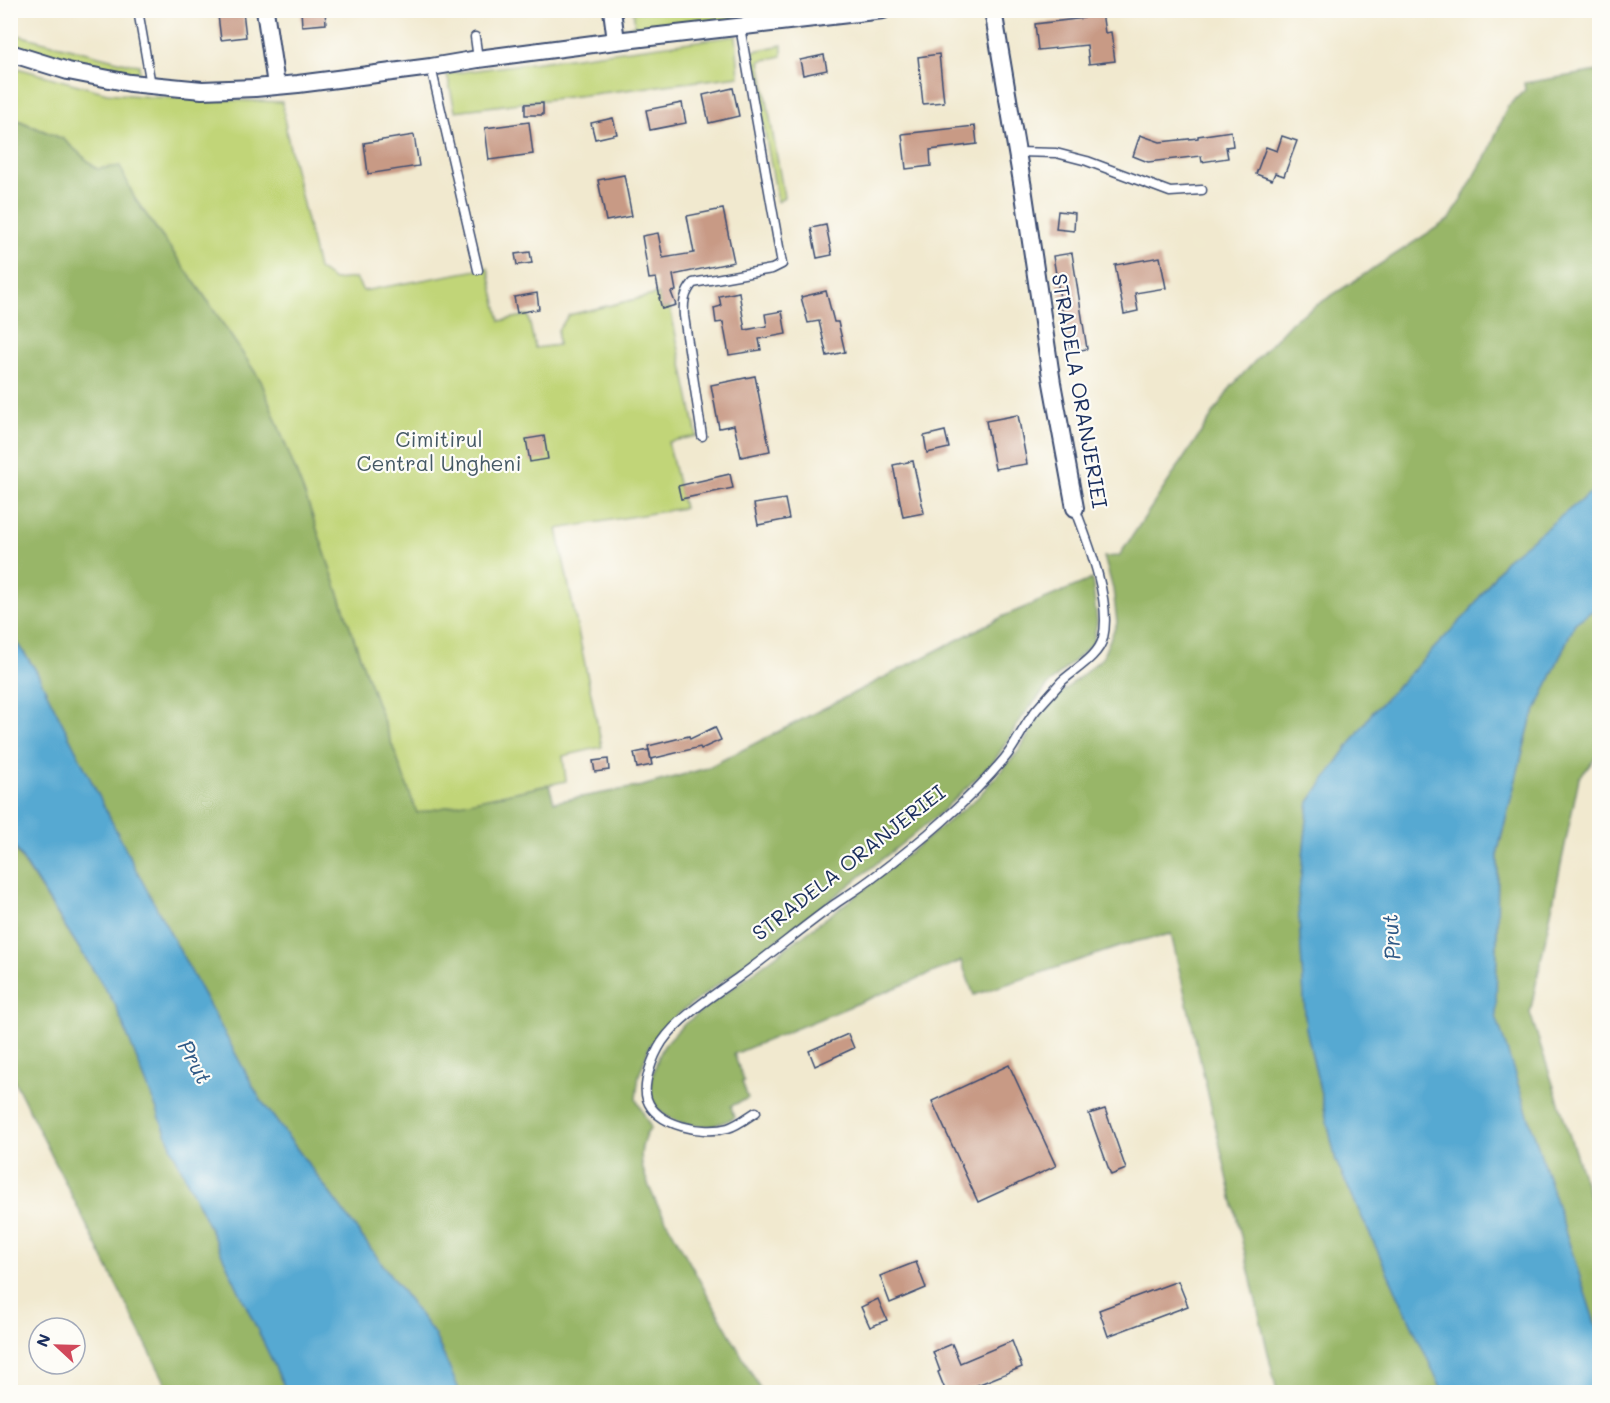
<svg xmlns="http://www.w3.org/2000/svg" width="1610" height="1403" viewBox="0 0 1610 1403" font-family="Mali,sans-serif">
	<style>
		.green { fill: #c1d578; stroke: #6e826b; stroke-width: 1.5 }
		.forest { fill: #98b668; stroke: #5a7263; stroke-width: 1.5 }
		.water { fill: #57a9d2; stroke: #396c98; stroke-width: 1.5 }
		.building { fill: #c89a85 }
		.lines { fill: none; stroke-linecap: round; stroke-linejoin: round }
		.lane-casing { stroke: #3b4b6f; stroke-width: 11 }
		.street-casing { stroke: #3b4b6f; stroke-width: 20 }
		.lane { stroke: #fff; stroke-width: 8 }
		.street { stroke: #fff; stroke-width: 16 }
		.labels { text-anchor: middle; stroke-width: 4.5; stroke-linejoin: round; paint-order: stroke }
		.street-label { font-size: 21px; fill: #1b2f5e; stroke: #fdfcf7 }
		.park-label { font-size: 21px; fill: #445864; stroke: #fdfcf7 }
		.water-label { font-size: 22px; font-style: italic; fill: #305a87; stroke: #fdfcf7 }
	</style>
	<rect width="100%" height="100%" fill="#fdfcf7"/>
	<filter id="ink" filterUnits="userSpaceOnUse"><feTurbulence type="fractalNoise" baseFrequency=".0167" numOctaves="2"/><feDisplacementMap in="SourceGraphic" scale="12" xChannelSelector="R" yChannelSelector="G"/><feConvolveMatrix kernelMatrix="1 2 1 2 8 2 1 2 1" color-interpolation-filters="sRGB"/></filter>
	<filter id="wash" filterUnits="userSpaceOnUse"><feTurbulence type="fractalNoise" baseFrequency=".008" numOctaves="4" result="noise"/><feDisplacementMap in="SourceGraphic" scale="24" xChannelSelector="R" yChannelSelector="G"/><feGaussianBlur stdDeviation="1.35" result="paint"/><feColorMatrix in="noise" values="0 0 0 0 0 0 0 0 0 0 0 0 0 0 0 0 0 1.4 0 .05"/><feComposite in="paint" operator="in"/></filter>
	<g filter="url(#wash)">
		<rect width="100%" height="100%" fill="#f1e9cf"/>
		<g class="green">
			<polygon points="633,11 823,11 623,36 622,28 635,25"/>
			<polygon points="10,33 126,63 139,65 139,77 72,63 11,47"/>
			<polygon points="736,36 739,76 455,111 447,74"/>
			<polygon points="782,45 782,56 760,61 784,197 778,202 751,58 754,51"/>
			<polygon points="10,66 107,93 152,97 282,102 287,135 318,269 334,280 356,278 363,291 488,268 500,321 528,315 535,348 558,345 558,330 569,315 658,294 662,309 670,307 697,436 668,442 684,508 557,529 602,747 563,756 566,781 417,814 363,665 309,506 261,381 203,294 135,199 120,167 97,169 63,139 11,117"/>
		</g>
		<g class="forest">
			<path d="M1599,71V486L1505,561L1469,612L1372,713L1309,802L1298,902L1306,1028L1336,1161L1443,1392H1277L1171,934L1134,942L974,995L961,961L734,1054L744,1081L742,1082L748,1098L731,1106L734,1118C726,1121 716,1126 708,1126C688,1127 660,1120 652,1099C648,1087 657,1057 664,1046C669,1039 677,1032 683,1025L866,888L977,798L1018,752L1046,706L1102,658L1117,623L1113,589L1104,557L1119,556L1231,387L1292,321L1450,219L1490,149L1507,107L1525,90L1524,83Z"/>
			<path d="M10,117L63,139L97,169L120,166L135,199L203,294L261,381L309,506L363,665L417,813L549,785L554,802L642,786L707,768L1004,616L1092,579L1097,622L1093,643L1050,683L1023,716L995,760L937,816L819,909L677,1015L650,1045L639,1075L636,1099L651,1128C631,1151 646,1181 657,1204L762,1392H460L434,1334L260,1099L135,868L35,669L11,633Z"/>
			<polygon points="1599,606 1599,754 1579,778 1530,1013 1599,1226 1599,1336 1496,1017 1498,851 1530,723 1575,623"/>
			<polygon points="10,841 115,1004 174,1153 287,1392 170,1392 11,1074"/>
		</g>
		<g class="water">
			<polygon points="1599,486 1599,606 1575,623 1530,723 1498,850 1496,1016 1599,1336 1599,1392 1443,1392 1336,1161 1306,1028 1298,902 1309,802 1372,713 1469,612 1505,561"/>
			<polygon points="10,633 35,669 135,868 260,1099 434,1334 460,1392 287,1392 174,1153 115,1004 11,841"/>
		</g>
		<g id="blocks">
			<g class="building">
				<polygon points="301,10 325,10 326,24 302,26"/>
				<polygon points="243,11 246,37 221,40 218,15"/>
				<polygon points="1102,12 1105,33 1111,32 1115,61 1089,64 1087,45 1038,50 1035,24 1084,18 1083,14"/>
				<polygon points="939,54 944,102 923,104 918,57"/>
				<polygon points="824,55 827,70 803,75 800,60"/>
				<polygon points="733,88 739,116 709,123 703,95"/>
				<polygon points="543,103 543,115 525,115 525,104"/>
				<polygon points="682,103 686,123 650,130 646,110"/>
				<polygon points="613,118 617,134 595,139 591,123"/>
				<polygon points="529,122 533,154 489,160 485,128"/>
				<polygon points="975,126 977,144 930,150 931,166 906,169 902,134"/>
				<polygon points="1231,131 1233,146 1226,147 1228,158 1202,162 1201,156 1148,162 1133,156 1140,135 1160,142 1198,138 1198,136"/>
				<polygon points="414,135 419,166 368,174 364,143"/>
				<polygon points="1282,136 1297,141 1284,176 1275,173 1272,180 1256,174 1266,147 1277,151"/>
				<polygon points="624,175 632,216 606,221 598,180"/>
				<polygon points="723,209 734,262 673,275 676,291 671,292 676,305 662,309 659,298 660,298 656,278 649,279 642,236 658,233 663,258 694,253 687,216"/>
				<polygon points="1058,211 1075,213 1074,231 1056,229"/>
				<polygon points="826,225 832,255 817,258 811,228"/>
				<polygon points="530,252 532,263 517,265 515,254"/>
				<polygon points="1072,253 1087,349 1069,352 1053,256"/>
				<polygon points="1160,257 1166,288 1135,293 1138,311 1124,314 1115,265"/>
				<polygon points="826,291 834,322 838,322 845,352 827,356 819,321 808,323 801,297"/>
				<polygon points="739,292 745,330 767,326 765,314 782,311 786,334 759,339 761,350 729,355 723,322 716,323 714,308 721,306 719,296"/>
				<polygon points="537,293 539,309 517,313 514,297"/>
				<polygon points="755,376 770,451 741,457 734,425 719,428 711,385"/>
				<polygon points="1018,415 1027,464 995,469 986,421"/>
				<polygon points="945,431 949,448 927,453 924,436"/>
				<polygon points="544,436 548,459 530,462 526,439"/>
				<polygon points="913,461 924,513 903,517 893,465"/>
				<polygon points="730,474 733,488 681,499 678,486"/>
				<polygon points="785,499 789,519 758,525 754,504"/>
				<polygon points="715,727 721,740 701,749 700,747 651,759 648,746 689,736 690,739"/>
				<polygon points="649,750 652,765 637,768 634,753"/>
				<polygon points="608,759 609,770 595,772 593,761"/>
				<polygon points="848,1034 854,1048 815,1066 809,1051"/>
				<polygon points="1009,1065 1056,1166 978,1202 932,1101"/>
				<polygon points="1105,1109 1126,1169 1111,1175 1089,1114"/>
				<polygon points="916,1262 926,1288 890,1303 880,1276"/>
				<polygon points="1178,1281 1188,1306 1108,1336 1099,1310"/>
				<polygon points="878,1299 887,1320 870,1327 861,1307"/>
				<polygon points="1012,1341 1022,1367 960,1392 946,1392 938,1372 940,1371 933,1352 952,1344 960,1363"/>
			</g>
		</g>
	</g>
	<g filter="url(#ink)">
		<use href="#blocks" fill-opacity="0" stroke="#3b4b6f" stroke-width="1.5"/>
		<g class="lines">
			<g class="lane-casing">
				<g id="lane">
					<polyline points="138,10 151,85"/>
					<polyline points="475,37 478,59"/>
					<polyline points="431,67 478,270"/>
					<polyline points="1017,152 1056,153 1087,161 1170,192 1202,190"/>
					<path d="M702,436L684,316C683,303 684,294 693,283L772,269L782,264L740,27"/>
					<path d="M756,1112C748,1117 738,1125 728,1128C704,1135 656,1126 647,1099C642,1084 653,1056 662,1042C679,1017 714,995 739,977C772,953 803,927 835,904C848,895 861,887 874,877C920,842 966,804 1004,759C1017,744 1024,724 1037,709C1045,700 1054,690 1062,681C1075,669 1099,656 1103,638C1112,602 1088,542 1075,508"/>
				</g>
			</g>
			<g class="street-casing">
				<g id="street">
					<polyline points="265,10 276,85"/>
					<polyline points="612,10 616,41"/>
					<polyline points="993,10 1023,188 1052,383 1075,508"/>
					<polyline points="10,53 68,71 130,83 202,90 255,88 298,84 431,67 478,59 616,41 883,10"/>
				</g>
			</g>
			<use href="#lane" class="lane"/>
			<use href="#street" class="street"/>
		</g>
	</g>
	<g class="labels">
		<g class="street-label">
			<text transform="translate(1079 391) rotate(80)" y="7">STRADELA ORANJERIEI</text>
			<text transform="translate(849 863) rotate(-38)" y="7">STRADELA ORANJERIEI</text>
		</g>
		<g class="park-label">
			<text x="439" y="447">Cimitirul<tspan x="439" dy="24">Central Ungheni</tspan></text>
		</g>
		<g class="water-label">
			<text transform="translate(1391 937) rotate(-94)" y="8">Prut</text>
			<text transform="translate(195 1062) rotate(62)" y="8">Prut</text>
		</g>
	</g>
	<rect width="1610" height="1403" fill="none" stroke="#fdfcf7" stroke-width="36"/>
	<g transform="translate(57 1346) rotate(292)"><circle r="28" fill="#fdfcf7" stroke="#a3aaba" stroke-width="1.5"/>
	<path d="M0-4.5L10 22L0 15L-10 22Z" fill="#d1495b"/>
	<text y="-9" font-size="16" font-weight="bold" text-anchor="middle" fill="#1b2f5e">N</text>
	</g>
</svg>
